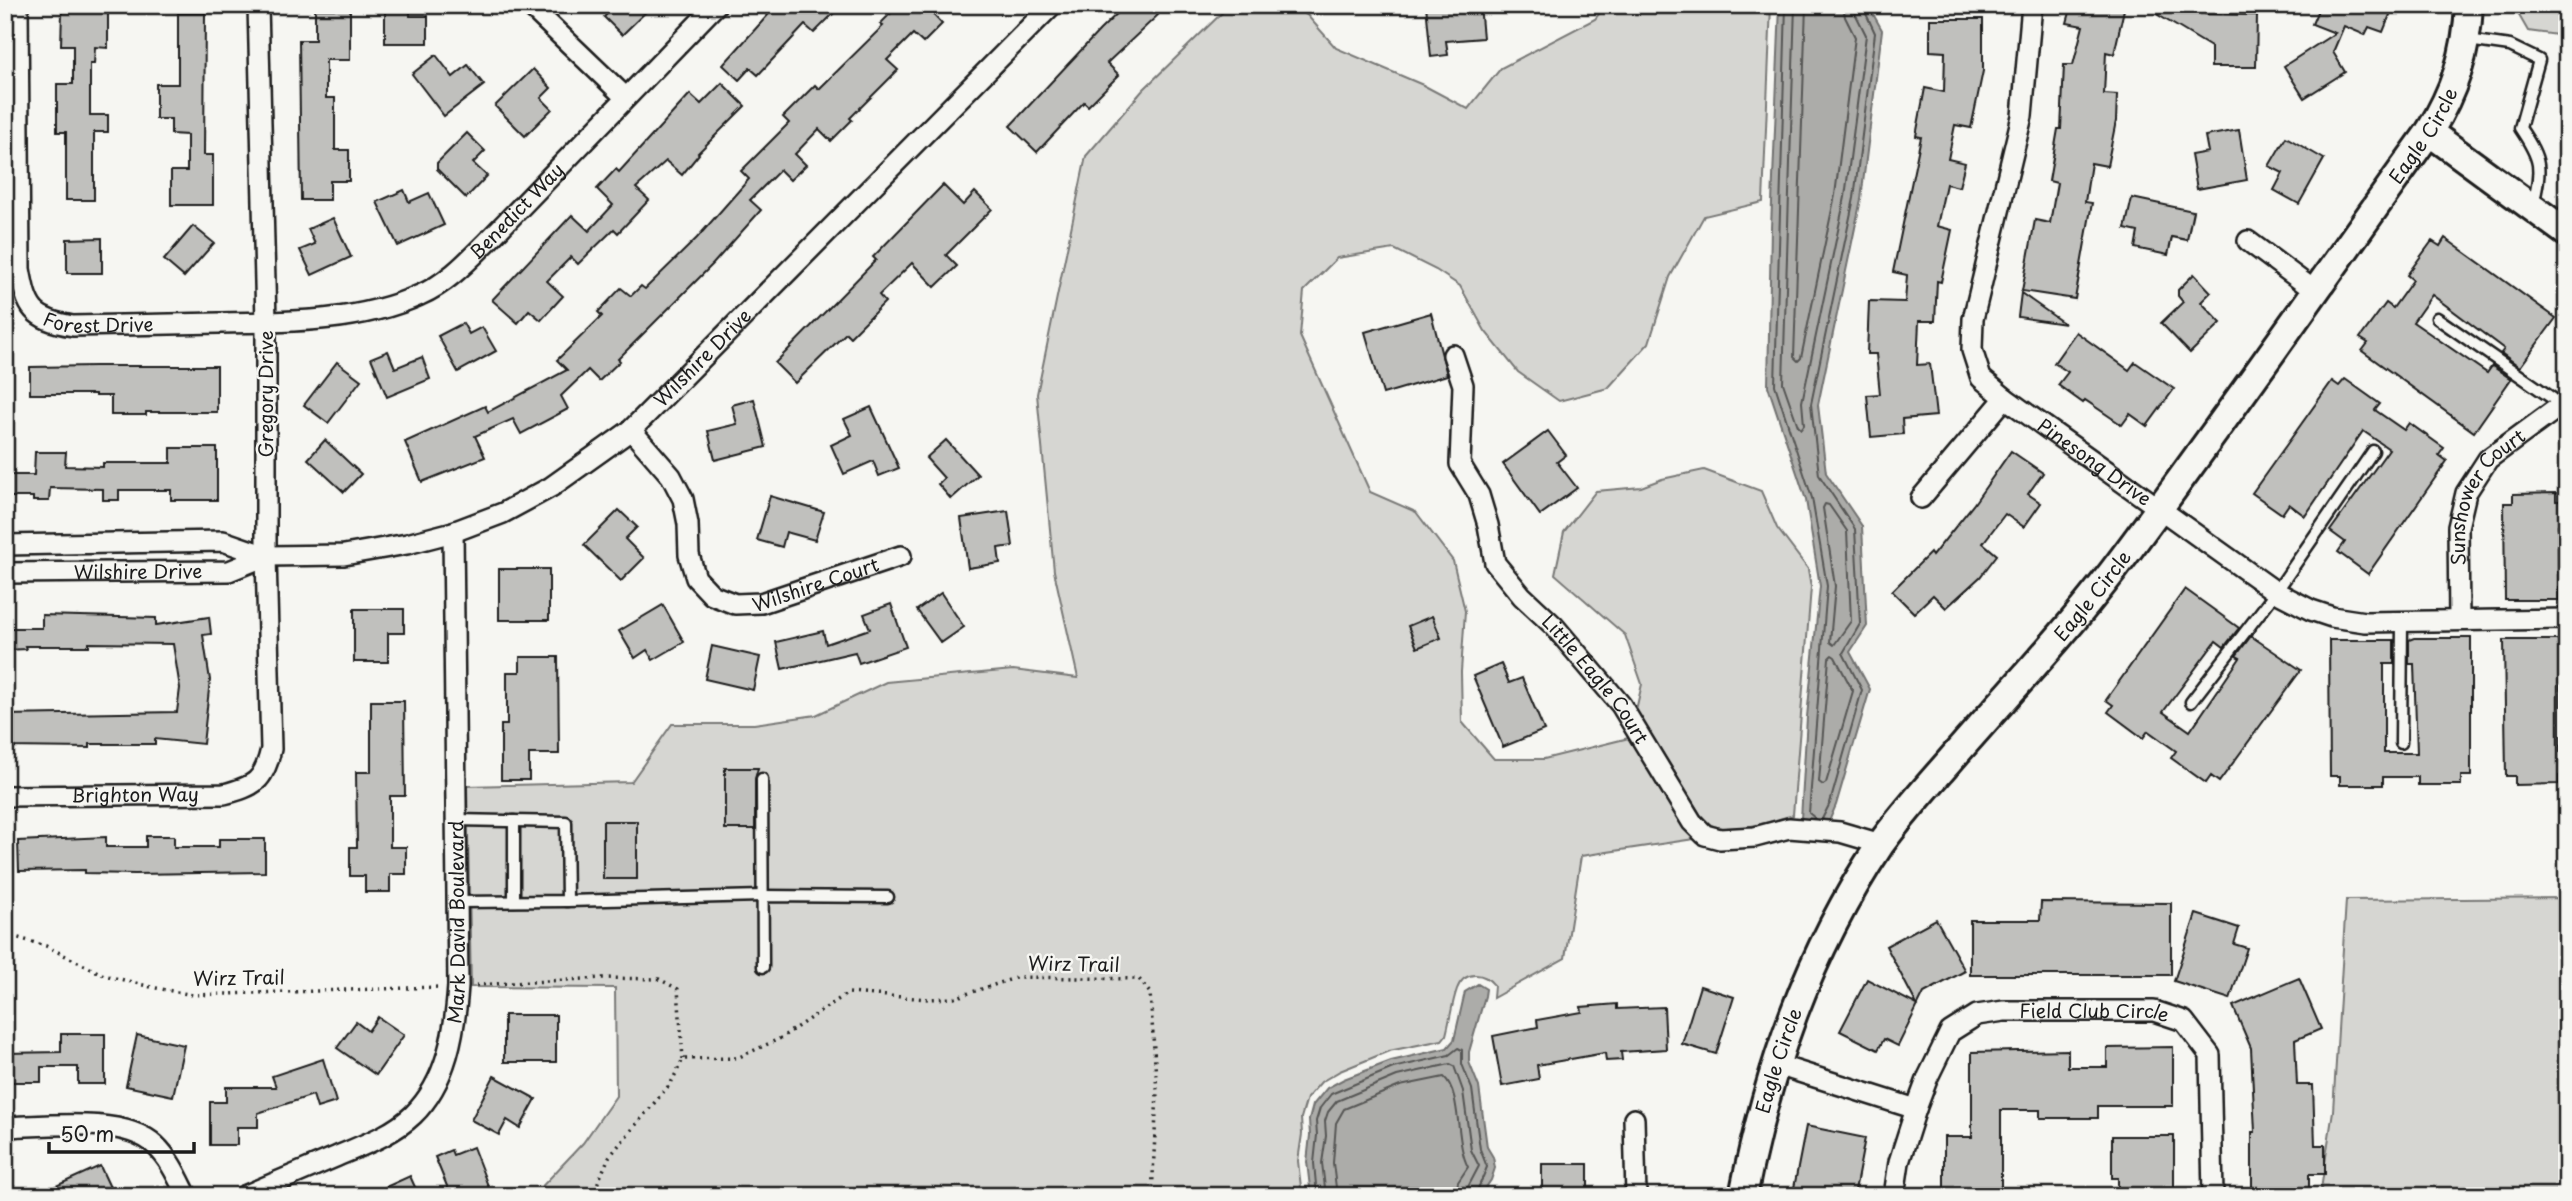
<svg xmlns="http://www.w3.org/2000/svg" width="2572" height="1201" viewBox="0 0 2572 1201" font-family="'Playpen Sans',sans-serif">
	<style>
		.green { fill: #d6d6d2; stroke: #797977; stroke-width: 2 }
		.water { fill: #acaca9; stroke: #727271; stroke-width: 2 }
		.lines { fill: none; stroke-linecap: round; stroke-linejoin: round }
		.shore { stroke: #565654; stroke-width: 2 }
		.building { fill: #c0c0bd; stroke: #1c1c1c; stroke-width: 2 }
		.lane-casing { stroke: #1c1c1c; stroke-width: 15 }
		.street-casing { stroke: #1c1c1c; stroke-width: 24 }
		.secondary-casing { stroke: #1c1c1c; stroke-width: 32 }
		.path { stroke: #1c1c1c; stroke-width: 3.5; stroke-dasharray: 2 5; stroke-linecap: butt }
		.lane { stroke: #f6f6f2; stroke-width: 10 }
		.street { stroke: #f6f6f2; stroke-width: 19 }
		.secondary { stroke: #f6f6f2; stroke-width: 26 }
		.labels { text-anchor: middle; stroke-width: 5; stroke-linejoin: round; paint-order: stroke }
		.street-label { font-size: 19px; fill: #1c1c1c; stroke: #f6f6f2 }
	</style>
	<rect width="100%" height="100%" fill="#f6f6f2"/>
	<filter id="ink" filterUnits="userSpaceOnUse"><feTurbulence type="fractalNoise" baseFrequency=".0143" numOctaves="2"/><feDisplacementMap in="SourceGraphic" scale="14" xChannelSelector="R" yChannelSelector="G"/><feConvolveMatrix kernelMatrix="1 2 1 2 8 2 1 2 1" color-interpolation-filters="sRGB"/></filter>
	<g filter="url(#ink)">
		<g class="green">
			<path d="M1230,5H1287L1307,15L1336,48L1423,85L1468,109L1501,68L1595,19L1606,5H1771L1763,202L1704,216L1670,277L1649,343L1608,388L1559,401L1518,372L1485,331L1460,286L1436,270L1394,249L1337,258L1304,291L1300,336L1370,492L1416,512L1453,561L1465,611L1461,672L1462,722L1494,759H1544L1629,738L1684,828L1694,839L1581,856L1565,958L1493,998L1494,985C1483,971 1464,971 1457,989C1452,1003 1450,1020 1446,1035L1442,1040L1389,1051L1340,1071L1321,1082L1307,1098L1301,1118L1302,1134L1298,1161L1302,1196H533L583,1143L616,1096L615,988L471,987L467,786L631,782L672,724H754L816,715L886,682L1013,670L1078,678L1054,571L1037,394L1086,156L1143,90Z"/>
			<polygon points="2513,5 2567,5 2567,25 2557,35 2528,31"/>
			<path d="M1704,470L1761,491L1777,528L1808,569L1811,587L1793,815C1772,821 1732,835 1711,825C1707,823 1703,818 1700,814L1636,710L1642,684L1625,635L1555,574L1564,532L1596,491L1641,487L1662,479Z"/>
			<polygon points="2567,898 2567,1196 2320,1196 2333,1111 2346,900"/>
		</g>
		<g class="water">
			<polygon points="1780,5 1868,5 1882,30 1861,199 1818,405 1826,473 1862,526 1867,626 1850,652 1870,689 1836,805 1825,831 1801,819 1807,717 1820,586 1806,500 1768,386 1771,228"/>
			<polygon points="1478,984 1486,989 1485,996 1469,1052 1469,1062 1479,1087 1487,1147 1493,1157 1495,1168 1491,1180 1480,1196 1311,1196 1307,1162 1310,1135 1309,1120 1313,1105 1327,1088 1344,1079 1391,1061 1447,1048 1454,1040 1465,992"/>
		</g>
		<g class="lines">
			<g class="shore">
				<polyline points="1786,5 1775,385 1812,498 1827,586 1809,813 1816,819"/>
				<polyline points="1795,5 1783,383 1798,426 1801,429 1804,425 1802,402 1845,197 1866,35 1855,13 1854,5"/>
				<polyline points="1806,5 1794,357 1798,361 1801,358 1835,195 1855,37 1845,17 1843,5"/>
				<polygon points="1825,504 1829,505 1847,531 1851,621 1834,645 1830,642 1835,586 1823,508"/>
				<polygon points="1832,655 1835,657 1853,691 1826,783 1823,785 1819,782 1829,658"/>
				<polyline points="1822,819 1830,803 1862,690 1843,653 1860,624 1855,529 1819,475 1811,404 1854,198 1875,33 1862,5"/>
				<polyline points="1317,1196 1314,1163 1317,1135 1316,1121 1320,1108 1331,1094 1393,1068 1449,1055 1458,1048 1462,1050 1462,1064 1472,1089 1480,1149 1487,1167 1475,1196"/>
				<polyline points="1326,1196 1322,1163 1326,1136 1325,1121 1328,1112 1337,1101 1397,1076 1450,1064 1454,1066 1463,1091 1471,1150 1479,1166 1468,1187 1466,1196"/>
				<path d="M1337,1196L1333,1163L1336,1123L1344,1109L1400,1086L1444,1077C1462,1093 1455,1143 1468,1167L1458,1182L1456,1196"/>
			</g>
		</g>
		<g class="building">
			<polygon points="385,5 410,5 410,16 428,16 428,43 385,43"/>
			<polygon points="616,5 653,5 622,35 604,17"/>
			<polygon points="774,5 842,5 814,33 805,25 758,75 750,68 739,80 723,65 768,15 766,13"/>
			<polygon points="899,5 924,5 942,24 923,43 913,34 887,60 898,70 850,118 852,120 831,141 819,129 795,154 806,165 790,180 780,170 750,200 761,210 713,264 618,359 620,361 599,381 588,370 561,396 568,409 521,434 513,419 475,436 485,457 422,482 405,442 485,406 488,412 567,370 557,360 602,316 598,312 621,288 631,296 641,286 645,289 697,238 749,179 741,171 789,123 783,117 815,85 819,89 883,26 880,24"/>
			<polygon points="1126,5 1150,5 1158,15 1107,63 1119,75 1088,106 1084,102 1037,152 1010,126 1100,30"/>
			<polygon points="1426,5 1480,5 1483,38 1446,41 1448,55 1431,57"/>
			<polygon points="2072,5 2125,5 2114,54 2106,52 2104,94 2117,95 2116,121 2107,166 2091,163 2085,202 2092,203 2075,299 2022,291 2035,220 2050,223 2057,183 2049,181 2058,129 2061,129 2064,65 2073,65 2083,26 2067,23"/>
			<polygon points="2164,5 2211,5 2206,14 2257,15 2256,67 2211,67 2211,47 2158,15"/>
			<polygon points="2320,5 2394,5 2383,32 2369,27 2365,35 2344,26 2333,52 2345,72 2304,98 2284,66 2335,33 2312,24"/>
			<polygon points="315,9 350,9 350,60 326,60 326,98 335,98 335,150 349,150 349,181 330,181 330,200 301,200 299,40 315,40"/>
			<polygon points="62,12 108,12 108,48 95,47 94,64 90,64 90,115 108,115 108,132 94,132 94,200 66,200 66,132 57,132 57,84 73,84 73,45 61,45"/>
			<polygon points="178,13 205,13 204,155 213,155 213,205 171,205 171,171 187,171 187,135 171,134 171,119 156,119 156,84 178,84"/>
			<polygon points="1930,19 1983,19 1983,71 1971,128 1955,125 1948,159 1965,163 1959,187 1946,184 1937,226 1952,230 1941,282 1937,281 1935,321 1919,321 1917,365 1930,364 1936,416 1902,419 1903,434 1871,437 1867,395 1880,394 1876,354 1867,354 1869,301 1905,302 1907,275 1893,272 1921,137 1916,136 1925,88 1944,92 1945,52 1930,51"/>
			<polygon points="436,55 453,77 468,65 484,85 444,116 412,74"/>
			<polygon points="533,69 551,88 541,98 552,109 525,136 495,106"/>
			<polygon points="722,83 745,106 698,153 699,154 682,175 666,161 636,188 649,200 618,233 614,229 578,264 571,257 547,281 563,296 541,320 529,310 518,323 492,300 572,215 589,231 613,205 597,189 616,169 619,172 690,94 701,104"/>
			<polygon points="2239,130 2247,180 2197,189 2191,155 2208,152 2205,136"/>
			<polygon points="467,133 485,151 473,163 487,176 466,198 437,169 437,163"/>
			<polygon points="2286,137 2324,159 2299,204 2274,190 2283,173 2269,166"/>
			<polygon points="943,185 963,205 975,192 992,209 946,255 957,266 935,287 912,263 879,295 885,302 850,337 846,333 795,383 775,363 876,260 873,257"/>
			<polygon points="404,190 409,202 429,193 444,225 398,246 377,202"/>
			<polygon points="2132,198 2193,211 2187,240 2172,237 2168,255 2135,248 2138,232 2125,229"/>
			<polygon points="333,218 351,257 312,275 300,250 315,244 308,229"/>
			<polygon points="193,226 214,243 184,277 164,260"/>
			<polygon points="102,238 102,273 67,273 67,239"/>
			<polygon points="2445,238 2556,318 2520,367 2501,353 2504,349 2432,295 2413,322 2487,373 2492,366 2511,379 2474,432 2362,351 2368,343 2360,338 2386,303 2393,308 2413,280 2407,275 2432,241 2440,246"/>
			<polygon points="2194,274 2211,292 2201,302 2221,323 2190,353 2161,323 2183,302 2178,296 2178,290"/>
			<polygon points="2021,293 2065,324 2018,317"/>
			<polygon points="1431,313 1447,375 1383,394 1365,332"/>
			<polygon points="463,323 469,334 482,327 496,351 458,372 438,336"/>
			<polygon points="2076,332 2129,370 2135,362 2174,389 2147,426 2130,414 2122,425 2085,400 2083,403 2058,385 2068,372 2054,363"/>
			<polygon points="388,351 395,368 422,357 430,379 387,397 371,358"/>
			<polygon points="337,362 361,380 328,423 304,405"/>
			<polygon points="95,366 217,366 217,412 146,412 146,415 111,415 111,396 95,396 95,394 30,394 30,367"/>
			<polygon points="2345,379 2380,404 2375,410 2404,430 2409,423 2444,448 2439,455 2447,461 2368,574 2338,552 2345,542 2330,531 2389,449 2363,431 2305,516 2289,504 2282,514 2252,493 2332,381 2339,386"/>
			<polygon points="754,399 766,447 715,460 708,431 737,424 732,405"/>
			<polygon points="871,407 899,468 879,476 873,461 844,474 831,445 852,435 844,419"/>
			<polygon points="1548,431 1566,455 1557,462 1577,488 1540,515 1503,464"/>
			<polygon points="325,440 361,474 344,492 308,459"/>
			<polygon points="946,440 978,475 951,499 938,484 944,478 926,458"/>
			<polygon points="171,448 217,448 217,500 171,500 171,490 119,490 119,500 103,500 103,489 50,488 49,501 33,501 33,497 5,497 5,475 34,475 35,452 66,452 65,466 103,467 103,463 171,463"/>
			<polygon points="2011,451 2043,473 2028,494 2041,503 2024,527 2005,514 1983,543 1997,555 1980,577 1946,608 1933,595 1914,613 1892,591 1930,553 1932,556 1973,505"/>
			<polygon points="2556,493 2556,501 2567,501 2567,525 2558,525 2559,600 2505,600 2504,503 2513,503 2513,494"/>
			<polygon points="770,496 824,512 815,540 786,532 782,547 757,540"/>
			<polygon points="619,510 637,527 625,539 644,558 621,581 584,545"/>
			<polygon points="1008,511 1013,546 998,548 1000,563 968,568 961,518"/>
			<rect x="499" y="569" width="50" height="51"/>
			<polygon points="2185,589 2239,628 2224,647 2216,641 2163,712 2190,731 2240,658 2236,656 2251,636 2301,670 2219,782 2211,776 2206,783 2171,758 2176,751 2148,731 2143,738 2108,712 2113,705 2106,700"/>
			<polygon points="941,593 964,627 941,643 917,610"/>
			<polygon points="891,604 906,647 859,663 855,652 782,669 776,642 823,631 826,644 870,629 864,614"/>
			<polygon points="663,605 684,642 653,660 647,650 635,658 619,631"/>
			<polygon points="354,609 404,609 404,633 388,633 388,662 354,662"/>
			<polygon points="42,615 156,618 156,625 209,617 211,634 203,635 210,680 203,744 155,739 155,744 90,744 90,748 5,747 5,715 177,712 180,688 173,644 89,643 89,646 25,646 26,649 5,650 5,628 42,628"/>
			<polygon points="1432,616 1441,638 1417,648 1408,626"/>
			<polygon points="2414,638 2471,638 2471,776 2461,776 2461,785 2418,785 2418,777 2383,777 2383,785 2340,785 2340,776 2330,776 2329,640 2394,640 2394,664 2384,664 2384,753 2417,753 2414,664 2409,664 2409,640"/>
			<polygon points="2504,640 2560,640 2560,752 2567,752 2567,776 2559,776 2559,784 2515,785 2515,776 2506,776"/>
			<polygon points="712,646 760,657 753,690 705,679"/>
			<polygon points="520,657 558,657 559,754 529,754 529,780 501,780 501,725 507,725 507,672 520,672"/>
			<polygon points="1501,664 1509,683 1522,678 1544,730 1503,747 1473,676"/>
			<polygon points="371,701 404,701 405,796 390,796 390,847 406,847 406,874 390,874 390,892 365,892 365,876 350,876 350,847 357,847 356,772 371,772"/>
			<polygon points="725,768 758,768 755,779 755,829 725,829"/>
			<rect x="603" y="821" width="34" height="58"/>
			<polygon points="146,836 174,836 174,847 219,847 219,839 265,839 265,872 135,874 85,873 85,870 19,871 18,841 106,837 106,847 146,847"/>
			<polygon points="2041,902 2171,903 2171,975 1970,975 1970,920 2040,920"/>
			<polygon points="2196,914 2239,928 2234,944 2247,948 2230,999 2174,981"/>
			<polygon points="1936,919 1965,971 1924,993 1898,1046 1884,1039 1878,1050 1840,1031 1867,979 1917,1005 1886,946"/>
			<polygon points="2299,978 2321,1029 2295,1040 2297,1085 2313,1085 2315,1145 2325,1145 2325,1174 2309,1174 2309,1192 2252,1192 2252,1132 2255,1132 2251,1048 2233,1006"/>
			<polygon points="1700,986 1734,997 1716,1054 1682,1044"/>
			<polygon points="1617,1004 1617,1009 1664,1007 1666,1049 1621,1052 1622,1060 1606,1061 1605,1053 1537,1065 1539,1079 1502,1086 1493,1036 1538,1027 1537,1020 1582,1012 1581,1007"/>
			<rect x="504" y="1015" width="52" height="47"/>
			<polygon points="378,1017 404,1035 376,1075 337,1048 356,1022 368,1031"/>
			<polygon points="61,1034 105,1034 105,1084 78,1084 78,1067 41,1067 41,1082 5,1082 5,1053 61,1052"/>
			<polygon points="137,1035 184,1045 173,1096 126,1086"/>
			<polygon points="2173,1047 2173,1106 2098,1106 2098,1118 2040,1118 2040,1110 2001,1110 2001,1194 1944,1194 1944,1137 1972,1137 1972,1052 2068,1050 2068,1067 2107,1067 2107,1048"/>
			<polygon points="323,1059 336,1102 317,1108 313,1095 258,1113 258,1127 237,1127 237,1145 210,1145 210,1102 226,1102 226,1087 276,1087 272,1076"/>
			<polygon points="494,1076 536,1099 520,1128 507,1120 499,1135 471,1120"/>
			<polygon points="1806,1126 1865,1138 1854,1196 1832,1196 1794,1188"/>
			<polygon points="2112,1136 2174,1136 2174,1193 2118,1193 2118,1178 2112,1178"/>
			<polygon points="473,1147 490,1191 480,1196 451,1196 435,1157 451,1150 453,1155"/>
			<rect x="1542" y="1164" width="46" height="32"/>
			<polygon points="100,1166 114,1196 34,1196"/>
			<polygon points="410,1176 419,1196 366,1196"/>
		</g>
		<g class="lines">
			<g class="lane-casing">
				<g id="lane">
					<path d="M2468,40L2510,46L2539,60L2520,128C2543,162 2541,168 2533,206"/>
					<polyline points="2437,318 2562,405"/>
					<polyline points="2191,702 2276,592 2373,451"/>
					<polyline points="2401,743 2402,621"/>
					<polyline points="762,779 763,967"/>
					<polyline points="456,820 566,822 567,901 457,902"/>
					<polyline points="514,901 514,821"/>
					<polyline points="567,901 762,896 888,897"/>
				</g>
			</g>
			<g class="street-casing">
				<g id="street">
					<path id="s1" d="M18,5L20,269C27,309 32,319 73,326C122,325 170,324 219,323C285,322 358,323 420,295C446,284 467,262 487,242L716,5"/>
					<polyline points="529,5 625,97"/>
					<path id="s2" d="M2032,5L2022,116L1973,319L1972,350L1981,378L2005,398L2276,592L2311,610L2332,617L2365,622L2567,619"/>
					<polyline points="2248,241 2315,291"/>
					<path id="s3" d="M1453,355L1463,385L1460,464L1479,495L1488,525L1495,563L1522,596L1554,626L1621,705L1692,822L1705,835L1720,839L1755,837L1789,828L1840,832L1881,844"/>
					<path id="s4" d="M631,430L671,476L683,499L688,524L689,555L696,578L712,595L735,604L761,603L901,556"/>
					<polyline points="1921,498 2005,398"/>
					<path id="s5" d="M5,545L223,541L266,556L344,555L407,544L453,532L503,513L551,487L631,430L1052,5"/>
					<path id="s6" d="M5,573L229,571L266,556"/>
					<path id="s7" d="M2459,620L2458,527L2466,493L2488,459L2567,401"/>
					<path id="s8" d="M5,796L224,794C255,786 264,781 271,749L266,556V322L258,5"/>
					<polyline points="1774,1064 1916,1109"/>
					<polyline points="1634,1119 1636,1196"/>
					<path d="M5,1127C45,1126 125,1116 155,1145C170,1159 178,1178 187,1196"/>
					<path id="s9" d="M244,1196C274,1183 303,1171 333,1158C360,1146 391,1136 413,1115C447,1082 455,1031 458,986L453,532"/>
					<path id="s10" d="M1894,1196L1899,1162L1916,1109L1928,1077L1950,1032L1977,1015L2004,1011H2154L2184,1021L2210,1055L2213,1196"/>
				</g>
			</g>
			<g class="secondary-casing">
				<g id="secondary">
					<polyline points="2429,132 2567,233"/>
					<path id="s11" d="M1743,1196C1768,1069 1808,953 1880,845C1902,814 1929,785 1954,756C2007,695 2064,635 2113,571C2221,427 2324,278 2429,132C2454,92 2467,53 2469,5"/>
				</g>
			</g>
			<g class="path">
				<polyline points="5,934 46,946 104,975 151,987 193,995 440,987"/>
				<polyline points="476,985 602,978 659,979 678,989 683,1059"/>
				<polyline points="592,1196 609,1157 671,1083 683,1059 737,1058 779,1039 848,993 929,999 954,998 1018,977 1139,979 1150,993 1157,1092 1152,1196"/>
			</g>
			<use href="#lane" class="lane"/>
			<use href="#street" class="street"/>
			<use href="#secondary" class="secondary"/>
		</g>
	</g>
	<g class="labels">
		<g class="street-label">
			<text dy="7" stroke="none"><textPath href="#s11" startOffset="1274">Eagle Circle</textPath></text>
			<text dy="7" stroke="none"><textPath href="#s1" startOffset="830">Benedict Way</textPath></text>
			<text dy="7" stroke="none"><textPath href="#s1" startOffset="376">Forest Drive</textPath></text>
			<text dy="7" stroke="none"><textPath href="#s5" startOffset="761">Wilshire Drive</textPath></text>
			<text transform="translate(266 394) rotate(-90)" y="7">Gregory Drive</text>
			<text dy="7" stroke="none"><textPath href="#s2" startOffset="522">Pinesong Drive</textPath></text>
			<text dy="7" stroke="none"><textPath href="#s7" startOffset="133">Sunshower Court</textPath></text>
			<text dy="7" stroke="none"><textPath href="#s6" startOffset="133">Wilshire Drive</textPath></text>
			<text dy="7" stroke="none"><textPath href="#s4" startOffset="299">Wilshire Court</textPath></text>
			<text dy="7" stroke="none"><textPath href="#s11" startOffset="707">Eagle Circle</textPath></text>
			<text dy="7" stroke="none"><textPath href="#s3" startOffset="371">Little Eagle Court</textPath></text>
			<text dy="7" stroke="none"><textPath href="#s8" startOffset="130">Brighton Way</textPath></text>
			<text dy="7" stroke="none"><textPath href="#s9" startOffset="392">Mark David Boulevard</textPath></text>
			<text transform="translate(1074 964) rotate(1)" y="7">Wirz Trail</text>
			<text transform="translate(239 978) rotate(-1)" y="7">Wirz Trail</text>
			<text dy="7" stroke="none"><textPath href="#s10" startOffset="324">Field Club Circle</textPath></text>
			<text dy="7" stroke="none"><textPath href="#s11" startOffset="140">Eagle Circle</textPath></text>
		</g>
	</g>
	<rect width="2572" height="1201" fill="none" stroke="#f6f6f2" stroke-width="28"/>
	<rect x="14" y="14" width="2544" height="1173" fill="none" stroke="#1c1c1c" stroke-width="2.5" filter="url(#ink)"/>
	<path d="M49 1142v10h145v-10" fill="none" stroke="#1c1c1c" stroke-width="3.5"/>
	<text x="60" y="1142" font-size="21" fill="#1c1c1c" stroke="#f6f6f2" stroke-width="5" paint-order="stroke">50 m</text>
</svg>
